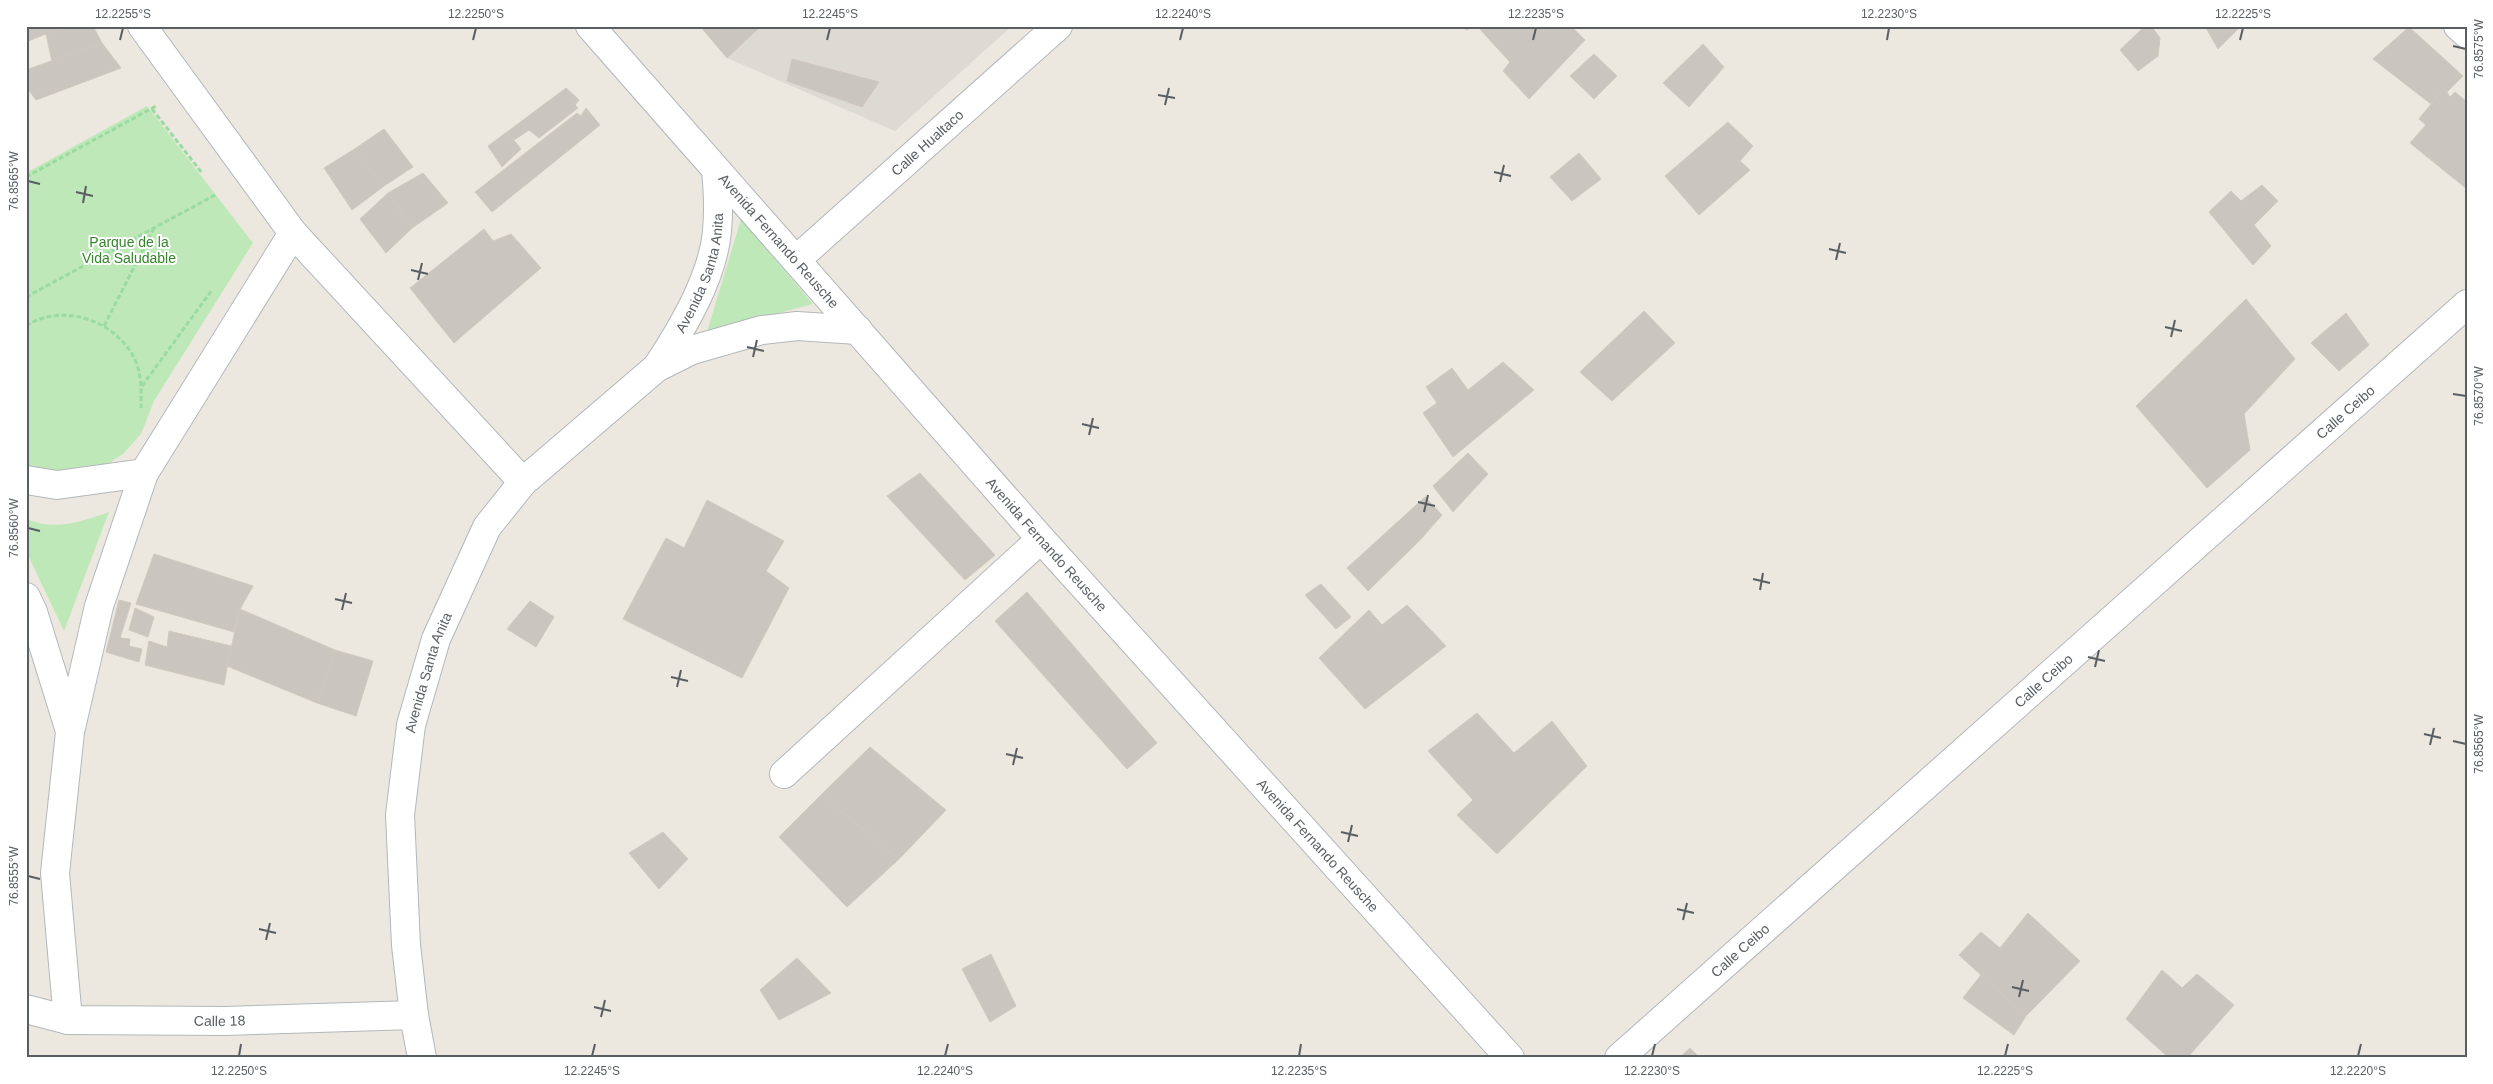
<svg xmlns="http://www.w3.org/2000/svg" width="2493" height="1084" viewBox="0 0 2493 1084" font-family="Arial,sans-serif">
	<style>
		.industrial { fill: #dddad4 }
		.green { fill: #bfe8b8 }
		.building { fill: #cac5be; stroke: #d2c8bd }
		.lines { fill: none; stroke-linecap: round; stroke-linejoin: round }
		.minor-casing { stroke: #b2b7bc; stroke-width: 30 }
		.path { stroke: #9adba1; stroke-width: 3; stroke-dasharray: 5 2.5; stroke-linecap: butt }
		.minor { stroke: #fff; stroke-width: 28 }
		.ticks { fill: none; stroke: #585e62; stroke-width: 2 }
		.labels { text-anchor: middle; stroke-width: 4; stroke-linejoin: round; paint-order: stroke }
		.street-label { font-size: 14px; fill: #585e62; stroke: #fff }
		.park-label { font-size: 14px; fill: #34862c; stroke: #fff }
		.neatline { fill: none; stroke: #585e62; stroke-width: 2 }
		.ticks-label { font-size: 12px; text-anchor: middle; fill: #585e62 }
	</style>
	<rect width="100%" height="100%" fill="#ede8df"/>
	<polygon class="industrial" points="700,26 1012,26 895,131 727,58"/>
	<g class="green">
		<polygon points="147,106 253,243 154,401 141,434 123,454 100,469 68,473 31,469 26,466 26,173"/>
		<polygon points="741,219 813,304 707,332"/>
		<path d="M109,512L64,631L26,551V519C56,531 80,522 109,512Z"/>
	</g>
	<g class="building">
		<polygon points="26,26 65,26 26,42"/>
		<polygon points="65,26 93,26 102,43 52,62 46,34"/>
		<polygon points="700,26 761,26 727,58"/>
		<polygon points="1462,26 1571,26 1585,40 1529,99 1503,71 1510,62 1477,26 1466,30"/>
		<polygon points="2145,26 2151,26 2160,38 2158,56 2138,71 2120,50"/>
		<polygon points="2205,26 2241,26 2218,49"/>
		<polygon points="2409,27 2463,76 2447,92 2444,88 2431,104 2373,59"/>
		<polygon points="102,43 121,68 36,100 28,89 26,70"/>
		<polygon points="1703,44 1724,67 1689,107 1663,83"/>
		<polygon points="1594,54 1617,76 1594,99 1570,76"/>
		<polygon points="792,59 879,82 862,107 787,81"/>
		<polygon points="566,88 579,100 575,105 578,108 539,138 529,130 514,140 507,132"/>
		<polygon points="2444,88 2450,97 2455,92 2467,102 2467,189 2410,143 2426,125 2419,119"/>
		<polygon points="586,108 600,125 492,212 475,192 577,113 581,116"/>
		<polygon points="1728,122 1753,146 1740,161 1750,170 1699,215 1665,176"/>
		<polygon points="384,129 413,167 384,186 353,150"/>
		<polygon points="507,132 521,149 502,167 488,146"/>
		<polygon points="353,150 384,186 352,210 324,168"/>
		<polygon points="1579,153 1601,179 1572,201 1550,177"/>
		<polygon points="423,173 448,203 412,228 388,193"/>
		<polygon points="2262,185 2278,201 2254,225 2271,246 2253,265 2209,212 2231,191 2241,201"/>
		<polygon points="388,193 412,228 386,253 360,219"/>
		<polygon points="484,229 493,241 511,234 541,268 454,343 410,288"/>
		<polygon points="2246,299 2295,359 2244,414 2250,450 2207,488 2136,406"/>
		<polygon points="1644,311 1675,343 1612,401 1580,372"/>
		<polygon points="2346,313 2369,345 2339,371 2311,343"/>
		<polygon points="1503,362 1534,390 1453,457 1423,413 1437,403 1426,387 1452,368 1468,390"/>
		<polygon points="1468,453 1488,474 1453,512 1433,486"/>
		<polygon points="920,473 995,555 965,580 887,496"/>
		<polygon points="1425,497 1442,515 1421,539 1368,591 1347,568"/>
		<polygon points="707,500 784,541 766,571 789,588 742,678 623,619 666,538 684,548"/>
		<polygon points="154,554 253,586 240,609 234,632 136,604"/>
		<polygon points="1321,584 1351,617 1336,629 1305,595"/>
		<polygon points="1027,592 1157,743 1127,769 995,621"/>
		<polygon points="119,600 131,603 120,638 130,639 129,646 142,649 139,662 106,652"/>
		<polygon points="530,601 554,617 536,647 507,629"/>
		<polygon points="1407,605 1446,646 1365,709 1319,658 1369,610 1382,625"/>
		<polygon points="135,608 154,617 148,637 129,630"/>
		<polygon points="240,609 335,650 317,703 227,666"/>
		<polygon points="169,631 231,646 224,685 145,665 149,641 167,647"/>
		<polygon points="335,650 373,661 356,716 317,703"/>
		<polygon points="1477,713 1514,753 1552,721 1587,766 1497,854 1457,815 1473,800 1428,751"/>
		<polygon points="870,747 946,810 899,859 821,795"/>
		<polygon points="821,795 899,859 847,907 779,837"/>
		<polygon points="663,832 688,859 659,889 629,853"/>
		<polygon points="2028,913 2080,961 2026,1016 1959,955 1981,932 2000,948"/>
		<polygon points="991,954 1016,1006 990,1022 962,969"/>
		<polygon points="797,958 831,993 779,1020 760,990"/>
		<polygon points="2162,970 2182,988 2197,974 2234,1005 2187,1058 2169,1058 2126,1019"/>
		<polygon points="1981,975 2026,1016 2014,1035 1963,998"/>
		<polygon points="1690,1048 1700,1058 1679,1058"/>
	</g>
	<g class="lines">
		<g class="minor-casing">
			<g id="minor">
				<polyline points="142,26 293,233 523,482"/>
				<path id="s1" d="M590,26L1041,539L1510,1058"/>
				<polyline points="2458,26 2467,34"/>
				<path id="s2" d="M796,260L1058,26"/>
				<path id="s3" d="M657,367C682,329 713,277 717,231C719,210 718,190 716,170"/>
				<polyline points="26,480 57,485 144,473"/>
				<polyline points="26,597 33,612 70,731"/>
				<polyline points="784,774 1041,539"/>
				<path id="s4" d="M26,1009L68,1020L226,1021L414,1015"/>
				<polyline points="68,1020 55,873 70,732 99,606 144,473 293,233"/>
				<path id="s5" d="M422,1058L414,1015L406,945L400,815L411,725L436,639L487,527L523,482L656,368L692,350L762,330L797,326L858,330"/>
				<path id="s6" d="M1619,1058L2467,304"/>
			</g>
		</g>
		<g class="path">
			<polyline points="152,109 202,173"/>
			<polyline points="26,177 156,106"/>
			<polyline points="26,297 217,194"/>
			<path d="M26,326C64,301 119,322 136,362C142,377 141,393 141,408"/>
			<polyline points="104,326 154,228"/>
			<polyline points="142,386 212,290"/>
		</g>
		<use href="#minor" class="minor"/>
	</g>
	<path class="ticks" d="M120,40L123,28M473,40L476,28M827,40L830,28M1180,40L1183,28M1533,40L1536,28M1887,40L1889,28M2240,40L2243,28M2453,46L2466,49M1158,95L1175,98M1165,105L1169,88M1494,172L1511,176M28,181L40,184M1500,182L1504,165M76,192L93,196M83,203L86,186M1829,249L1846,253M1836,260L1840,243M411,270L428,274M418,280L422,263M2165,327L2182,331M2171,337L2175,320M747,347L764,351M753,357L757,340M2453,394L2466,396M1082,424L1099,428M1089,435L1093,418M1418,502L1435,506M1424,512L1428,495M28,528L40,531M1753,579L1770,583M1760,590L1763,573M335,599L352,603M342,610L346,593M2088,657L2105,661M2095,667L2099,650M671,677L688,681M677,687L681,670M2424,734L2441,738M2453,741L2466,744M2430,745L2434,728M1006,754L1023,758M1013,765L1017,748M1341,832L1358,836M1348,842L1352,825M28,876L40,879M1677,909L1694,913M1683,920L1687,903M259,929L276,933M266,940L270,923M2012,987L2029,991M2019,997L2023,980M594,1007L611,1011M601,1017L605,1000M239,1056L241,1044M592,1056L595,1044M945,1056L948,1044M1299,1056L1301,1044M1652,1056L1655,1044M2005,1056L2008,1044M2358,1056L2361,1044"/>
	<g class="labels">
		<g class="street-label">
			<text dy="5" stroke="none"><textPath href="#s2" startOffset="176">Calle Hualtaco</textPath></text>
			<text dy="5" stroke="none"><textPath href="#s1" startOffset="286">Avenida Fernando Reusche</textPath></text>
			<text dy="5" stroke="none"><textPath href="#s3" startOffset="105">Avenida Santa Anita</textPath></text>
			<text dy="5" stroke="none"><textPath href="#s6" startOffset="972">Calle Ceibo</textPath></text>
			<text dy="5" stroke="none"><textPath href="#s1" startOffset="691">Avenida Fernando Reusche</textPath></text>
			<text dy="5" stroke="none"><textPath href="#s5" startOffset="390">Avenida Santa Anita</textPath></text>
			<text dy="5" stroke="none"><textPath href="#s6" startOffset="568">Calle Ceibo</textPath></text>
			<text dy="5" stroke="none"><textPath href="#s1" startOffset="1096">Avenida Fernando Reusche</textPath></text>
			<text dy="5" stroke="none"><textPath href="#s6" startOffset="162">Calle Ceibo</textPath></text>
			<text dy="5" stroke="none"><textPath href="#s4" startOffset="195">Calle 18</textPath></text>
		</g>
		<g class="park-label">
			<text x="129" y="247">Parque de la<tspan x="129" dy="16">Vida Saludable</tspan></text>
		</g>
	</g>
	<rect width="2493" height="1084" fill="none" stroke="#ffffff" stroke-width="55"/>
	<rect x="28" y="28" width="2438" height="1028" class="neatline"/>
	<g class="ticks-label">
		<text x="123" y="18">12.2255°S</text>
		<text x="476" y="18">12.2250°S</text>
		<text x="830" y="18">12.2245°S</text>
		<text x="1183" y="18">12.2240°S</text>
		<text x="1536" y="18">12.2235°S</text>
		<text x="1889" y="18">12.2230°S</text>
		<text x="2243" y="18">12.2225°S</text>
		<text transform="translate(2479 49) rotate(-90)" y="4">76.8575°W</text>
		<text transform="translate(14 181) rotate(-90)" y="4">76.8565°W</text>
		<text transform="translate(2479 396) rotate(-90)" y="4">76.8570°W</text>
		<text transform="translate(14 528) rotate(-90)" y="4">76.8560°W</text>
		<text transform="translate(2479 744) rotate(-90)" y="4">76.8565°W</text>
		<text transform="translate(14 876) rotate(-90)" y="4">76.8555°W</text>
		<text x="239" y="1075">12.2250°S</text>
		<text x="592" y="1075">12.2245°S</text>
		<text x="945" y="1075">12.2240°S</text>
		<text x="1299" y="1075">12.2235°S</text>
		<text x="1652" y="1075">12.2230°S</text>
		<text x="2005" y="1075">12.2225°S</text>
		<text x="2358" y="1075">12.2220°S</text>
	</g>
</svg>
